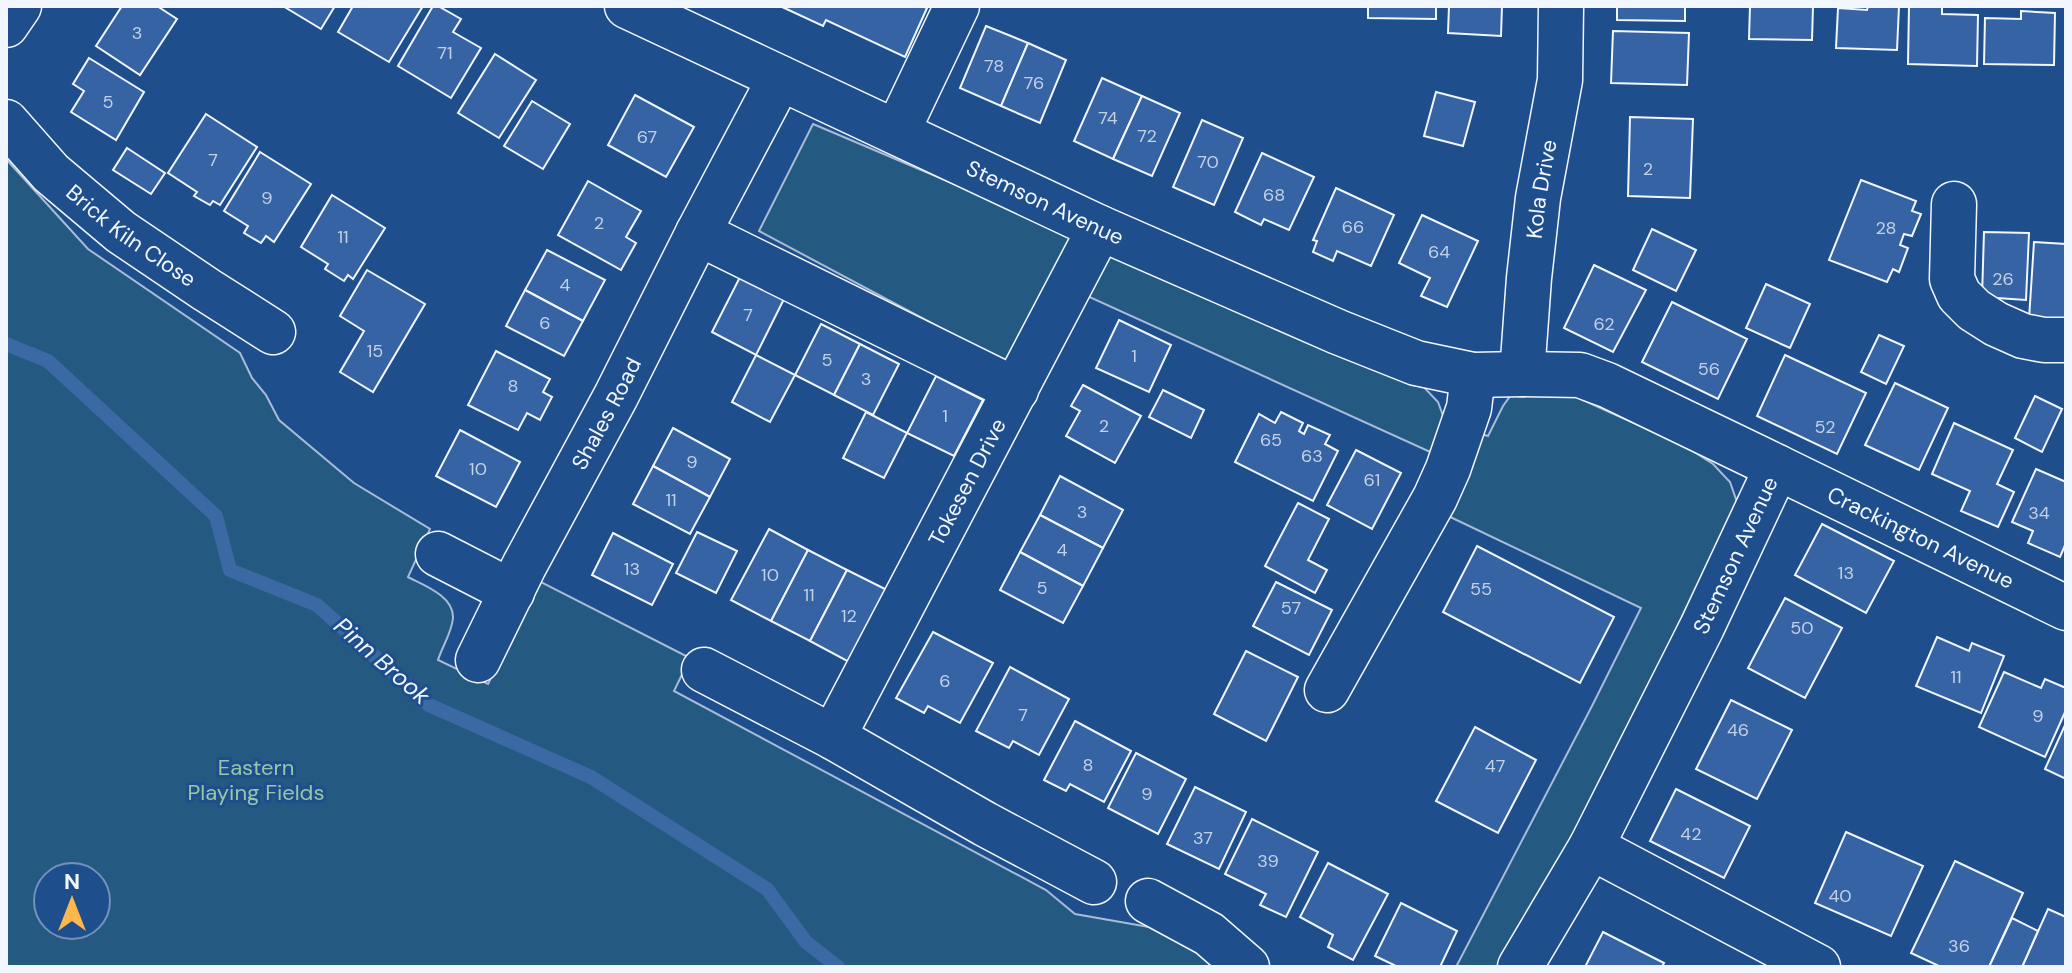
<svg xmlns="http://www.w3.org/2000/svg" width="2072" height="973" viewBox="0 0 2072 973" font-family="'DM Sans',sans-serif">
	<style>
		.green { fill: #245a82; stroke: #a8bbd7; stroke-width: 2; fill-rule: evenodd }
		.lines { fill: none; stroke-linecap: round; stroke-linejoin: round }
		.stream { stroke: #3b69a3; stroke-width: 14 }
		.building { fill: #3563a3; stroke: #f2f6ff; stroke-width: 2 }
		.minor-casing { stroke: #f2f6ff; stroke-width: 47 }
		.minor { stroke: #1f4e8c; stroke-width: 44 }
		.labels { text-anchor: middle; stroke-width: 6; stroke-linejoin: round; paint-order: stroke }
		.number-label { font-size: 18px; fill: #c3d1e8 }
		.street-label { font-size: 22px; fill: #f2f6ff; stroke: #1f4e8c }
		.park-label { font-size: 22px; fill: #97c8a6; stroke: #1f4e8c }
		.water-label { font-size: 24px; font-style: italic; fill: #f2f6ff; stroke: #1f4e8c }
	</style>
	<rect width="100%" height="100%" fill="#1f4e8c"/>
	<g class="green">
		<polygon points="813,124 1418,381 1438,402 1446,424 1488,436 1503,406 1511,395 1556,388 1685,446 1713,464 1730,482 1738,505 1678,625 1611,766 1541,895 1497,967 1456,967 1592,706 1641,608 1446,515 1470,470 1050,279 1012,366 759,231"/>
		<path d="M6,159L88,249L240,353L252,378L266,395L279,420L354,483L430,529L408,577C423,585 454,596 453,618C452,632 442,647 438,660L488,684L541,582L690,658L674,691L1046,890L1075,914L1149,927L1177,935L1217,967H6ZM48,877H96V925H48Z"/>
	</g>
	<g class="lines">
		<polyline class="stream" points="6,344 48,361 216,516 230,570 317,605 429,705 591,777 767,889 806,942 838,967"/>
	</g>
	<g class="building">
		<polygon points="122,6 157,6 177,19 140,75 96,46"/>
		<polygon points="283,6 335,6 321,29"/>
		<polygon points="353,6 423,6 389,62 338,32"/>
		<polygon points="433,6 438,6 461,19 453,32 481,48 451,98 398,66"/>
		<polygon points="780,6 922,6 927,8 905,57 826,20 823,26"/>
		<polygon points="1368,6 1436,6 1436,19 1368,18"/>
		<polygon points="1449,6 1502,6 1501,36 1448,33"/>
		<polygon points="1617,6 1685,6 1685,21 1617,20"/>
		<polygon points="1750,6 1813,6 1812,40 1749,39"/>
		<polygon points="1868,6 1899,6 1897,50 1836,48 1838,8 1867,10"/>
		<polygon points="1909,6 1942,6 1942,14 1978,15 1977,66 1908,64"/>
		<polygon points="2021,11 2055,13 2054,65 1984,64 1985,18 2021,19"/>
		<polygon points="986,26 1028,43 1001,106 960,88"/>
		<polygon points="1613,31 1689,33 1687,85 1611,83"/>
		<polygon points="1028,43 1066,60 1040,123 1001,106"/>
		<polygon points="495,54 536,80 499,138 458,113"/>
		<polygon points="89,58 144,92 116,140 71,112 84,91 73,84"/>
		<polygon points="1102,78 1142,96 1113,159 1074,141"/>
		<polygon points="1436,92 1475,102 1463,146 1424,136"/>
		<polygon points="635,95 694,127 666,177 608,145"/>
		<polygon points="1142,96 1180,113 1152,176 1113,159"/>
		<polygon points="532,101 570,124 543,169 504,146"/>
		<polygon points="206,114 257,147 220,205 213,201 210,205 194,196 197,192 168,173"/>
		<polygon points="1630,117 1693,119 1690,198 1628,196"/>
		<polygon points="1202,120 1243,138 1214,205 1173,187"/>
		<polygon points="127,148 165,173 151,194 113,170"/>
		<polygon points="260,152 311,184 274,242 266,236 261,243 244,233 248,226 224,211"/>
		<polygon points="1262,153 1314,177 1289,230 1264,219 1261,225 1235,212"/>
		<polygon points="1861,180 1916,201 1912,211 1921,214 1912,236 1904,234 1900,245 1908,248 1899,272 1893,269 1887,282 1829,260"/>
		<polygon points="588,181 641,211 626,237 636,243 621,270 558,235"/>
		<polygon points="1336,188 1394,215 1371,266 1337,251 1333,261 1313,252 1317,241 1313,240"/>
		<polygon points="332,195 385,228 353,279 348,275 344,281 325,269 328,264 301,247"/>
		<polygon points="1422,215 1478,241 1447,307 1421,296 1430,278 1399,263"/>
		<polygon points="1652,229 1696,250 1676,291 1633,270"/>
		<polygon points="1984,232 2029,233 2026,300 1982,297"/>
		<polygon points="2034,242 2066,244 2066,321 2029,319"/>
		<polygon points="547,250 605,280 583,321 525,290"/>
		<polygon points="1594,265 1646,290 1613,352 1564,328"/>
		<polygon points="367,270 425,304 373,392 340,372 364,331 340,316"/>
		<polygon points="741,275 785,297 756,355 712,332"/>
		<polygon points="1766,284 1810,304 1790,348 1746,328"/>
		<polygon points="525,290 583,321 564,356 506,326"/>
		<polygon points="1672,302 1747,339 1718,399 1642,362"/>
		<polygon points="1119,320 1171,345 1149,392 1096,368"/>
		<polygon points="821,324 860,344 834,395 795,375"/>
		<polygon points="1879,335 1904,346 1886,384 1861,372"/>
		<polygon points="860,344 899,364 873,415 834,395"/>
		<polygon points="496,351 550,379 543,392 552,397 540,420 527,413 518,430 468,405"/>
		<polygon points="756,355 795,375 770,422 732,402"/>
		<polygon points="1785,355 1866,393 1837,454 1757,416"/>
		<polygon points="936,376 983,400 954,456 907,433"/>
		<polygon points="1895,383 1948,408 1919,470 1865,445"/>
		<polygon points="1083,385 1141,416 1115,463 1066,436 1080,411 1071,406"/>
		<polygon points="1163,390 1204,410 1191,438 1149,417"/>
		<polygon points="2035,396 2062,409 2042,452 2015,438"/>
		<polygon points="866,412 907,433 884,478 843,458"/>
		<polygon points="1281,412 1303,423 1299,431 1304,434 1308,425 1330,435 1325,444 1338,451 1313,501 1235,462 1259,414 1275,423"/>
		<polygon points="1954,423 2013,450 1997,484 2014,492 1998,527 1961,511 1970,491 1932,474"/>
		<polygon points="673,428 730,459 710,497 653,466"/>
		<polygon points="460,430 520,462 496,507 436,476"/>
		<polygon points="1356,450 1401,473 1372,529 1327,505"/>
		<polygon points="653,466 710,497 690,534 633,504"/>
		<polygon points="2036,469 2066,482 2066,543 2060,557 2028,543 2033,531 2012,522"/>
		<polygon points="1060,476 1123,510 1103,548 1040,515"/>
		<polygon points="1298,503 1329,519 1308,560 1327,570 1315,593 1265,566"/>
		<polygon points="1040,515 1103,548 1083,586 1020,552"/>
		<polygon points="1822,524 1894,561 1866,613 1795,575"/>
		<polygon points="769,529 808,550 771,621 731,600"/>
		<polygon points="697,532 737,551 716,593 676,573"/>
		<polygon points="613,533 673,564 652,605 592,575"/>
		<polygon points="1477,546 1614,617 1580,683 1443,612"/>
		<polygon points="808,550 847,570 810,641 771,621"/>
		<polygon points="1020,552 1083,586 1063,623 1000,590"/>
		<polygon points="847,570 887,590 849,662 810,641"/>
		<polygon points="1276,582 1332,610 1309,655 1253,626"/>
		<polygon points="1785,598 1842,628 1805,698 1748,668"/>
		<polygon points="933,632 993,663 960,723 928,706 924,713 896,698"/>
		<polygon points="1937,637 1969,651 1972,643 2004,656 1981,713 1916,686"/>
		<polygon points="1246,651 1298,677 1266,741 1214,714"/>
		<polygon points="1010,667 1069,699 1039,755 1013,741 1009,748 976,731"/>
		<polygon points="2004,672 2041,688 2045,679 2066,688 2066,710 2045,757 1979,727"/>
		<polygon points="1731,700 1792,730 1757,799 1696,769"/>
		<polygon points="1075,721 1131,751 1104,802 1070,784 1066,791 1044,780"/>
		<polygon points="2066,723 2066,779 2045,769"/>
		<polygon points="1475,727 1536,760 1498,833 1436,801"/>
		<polygon points="1136,753 1186,779 1158,834 1108,808"/>
		<polygon points="1195,787 1246,812 1219,869 1167,844"/>
		<polygon points="1676,789 1750,826 1724,878 1650,841"/>
		<polygon points="1252,819 1318,852 1286,917 1260,905 1266,894 1225,874"/>
		<polygon points="1846,832 1923,866 1891,936 1815,903"/>
		<polygon points="1955,861 2023,893 1989,967 1941,967 1911,953"/>
		<polygon points="1328,863 1388,894 1353,960 1328,947 1333,935 1300,917"/>
		<polygon points="1401,903 1457,931 1440,967 1398,967 1375,956"/>
		<polygon points="2048,909 2066,917 2066,967 2022,967"/>
		<polygon points="2012,918 2038,931 2022,967 1989,967"/>
		<polygon points="1603,932 1664,963 1662,967 1585,967"/>
	</g>
	<g class="lines">
		<g class="minor-casing">
			<g id="minor">
				<path id="s1" d="M627,6L1100,228L1338,332L1416,363L1473,375L1522,374L1580,375L1607,385L1777,467L1702,627L1591,847L1520,967"/>
				<polyline points="6,25 19,6"/>
				<path id="s2" d="M6,122L51,173L121,232L207,290L273,332"/>
				<polyline points="897,132 957,6"/>
				<polyline points="1954,204 1952,279 1959,295 1974,310 1996,324 2023,336 2044,340 2066,340"/>
				<polyline points="698,233 1016,390"/>
				<path id="s3" d="M1522,374L1529,278L1538,198L1560,80L1561,6"/>
				<path id="s4" d="M1777,467L2066,608"/>
				<polyline points="438,554 512,592"/>
				<path id="s5" d="M478,660L524,566L616,396L698,233L780,78"/>
				<polyline points="704,670 833,737 985,824 1094,882"/>
				<polyline points="1327,690 1435,498 1448,469 1469,408 1473,375"/>
				<path id="s6" d="M833,737L1100,228"/>
				<polyline points="1591,847 1818,967"/>
				<polyline points="1148,901 1209,934 1247,967"/>
			</g>
		</g>
		<use href="#minor" class="minor"/>
	</g>
	<g class="labels">
		<g class="number-label">
			<text x="137" y="39">3</text>
			<text x="445" y="59">71</text>
			<text x="994" y="72">78</text>
			<text x="1034" y="89">76</text>
			<text x="108" y="108">5</text>
			<text x="1108" y="124">74</text>
			<text x="1147" y="142">72</text>
			<text x="647" y="143">67</text>
			<text x="213" y="166">7</text>
			<text x="1208" y="168">70</text>
			<text x="1648" y="175">2</text>
			<text x="1274" y="201">68</text>
			<text x="267" y="204">9</text>
			<text x="599" y="229">2</text>
			<text x="1353" y="233">66</text>
			<text x="1886" y="234">28</text>
			<text x="343" y="243">11</text>
			<text x="1439" y="258">64</text>
			<text x="2003" y="285">26</text>
			<text x="565" y="291">4</text>
			<text x="748" y="321">7</text>
			<text x="545" y="329">6</text>
			<text x="1604" y="330">62</text>
			<text x="375" y="357">15</text>
			<text x="1134" y="362">1</text>
			<text x="827" y="366">5</text>
			<text x="1709" y="375">56</text>
			<text x="866" y="385">3</text>
			<text x="513" y="392">8</text>
			<text x="945" y="422">1</text>
			<text x="1104" y="432">2</text>
			<text x="1825" y="433">52</text>
			<text x="1271" y="446">65</text>
			<text x="1312" y="462">63</text>
			<text x="692" y="468">9</text>
			<text x="478" y="475">10</text>
			<text x="1372" y="486">61</text>
			<text x="671" y="506">11</text>
			<text x="1082" y="518">3</text>
			<text x="2039" y="519">34</text>
			<text x="1062" y="556">4</text>
			<text x="632" y="575">13</text>
			<text x="1846" y="579">13</text>
			<text x="770" y="581">10</text>
			<text x="1042" y="594">5</text>
			<text x="1481" y="595">55</text>
			<text x="809" y="601">11</text>
			<text x="1291" y="614">57</text>
			<text x="849" y="622">12</text>
			<text x="1802" y="634">50</text>
			<text x="1956" y="683">11</text>
			<text x="945" y="687">6</text>
			<text x="1023" y="721">7</text>
			<text x="2038" y="722">9</text>
			<text x="1738" y="736">46</text>
			<text x="1088" y="771">8</text>
			<text x="1495" y="772">47</text>
			<text x="1147" y="800">9</text>
			<text x="1691" y="840">42</text>
			<text x="1203" y="844">37</text>
			<text x="1268" y="867">39</text>
			<text x="1840" y="902">40</text>
			<text x="1959" y="952">36</text>
		</g>
		<g class="street-label">
			<text dy="8" stroke="none"><textPath href="#s3" startOffset="186">Kola Drive</textPath></text>
			<text dy="8" stroke="none"><textPath href="#s1" startOffset="462">Stemson Avenue</textPath></text>
			<text dy="8" stroke="none"><textPath href="#s2" startOffset="170">Brick Kiln Close</textPath></text>
			<text dy="8" stroke="none"><textPath href="#s5" startOffset="278">Shales Road</textPath></text>
			<text dy="8" stroke="none"><textPath href="#s6" startOffset="288">Tokesen Drive</textPath></text>
			<text dy="8" stroke="none"><textPath href="#s4" startOffset="160">Crackington Avenue</textPath></text>
			<text transform="translate(1735 555) rotate(-65)" y="8">Stemson Avenue</text>
		</g>
		<g class="park-label">
			<text x="256" y="775">Eastern<tspan x="256" dy="25">Playing Fields</tspan></text>
		</g>
		<g class="water-label">
			<text transform="translate(382 661) rotate(41)" y="8">Pinn Brook</text>
		</g>
	</g>
	<rect width="2072" height="973" fill="none" stroke="#f2f6ff" stroke-width="16"/>
	<g transform="translate(72 901)"><circle r="38" fill="#1f4e8c" stroke="#7391ba" stroke-width="2"/>
	<path d="M0-6L14 30L0 20L-14 30Z" fill="#ffb74d"/>
	<text y="-12" font-size="22" font-weight="bold" text-anchor="middle" fill="#f2f6ff">N</text>
	</g>
</svg>
